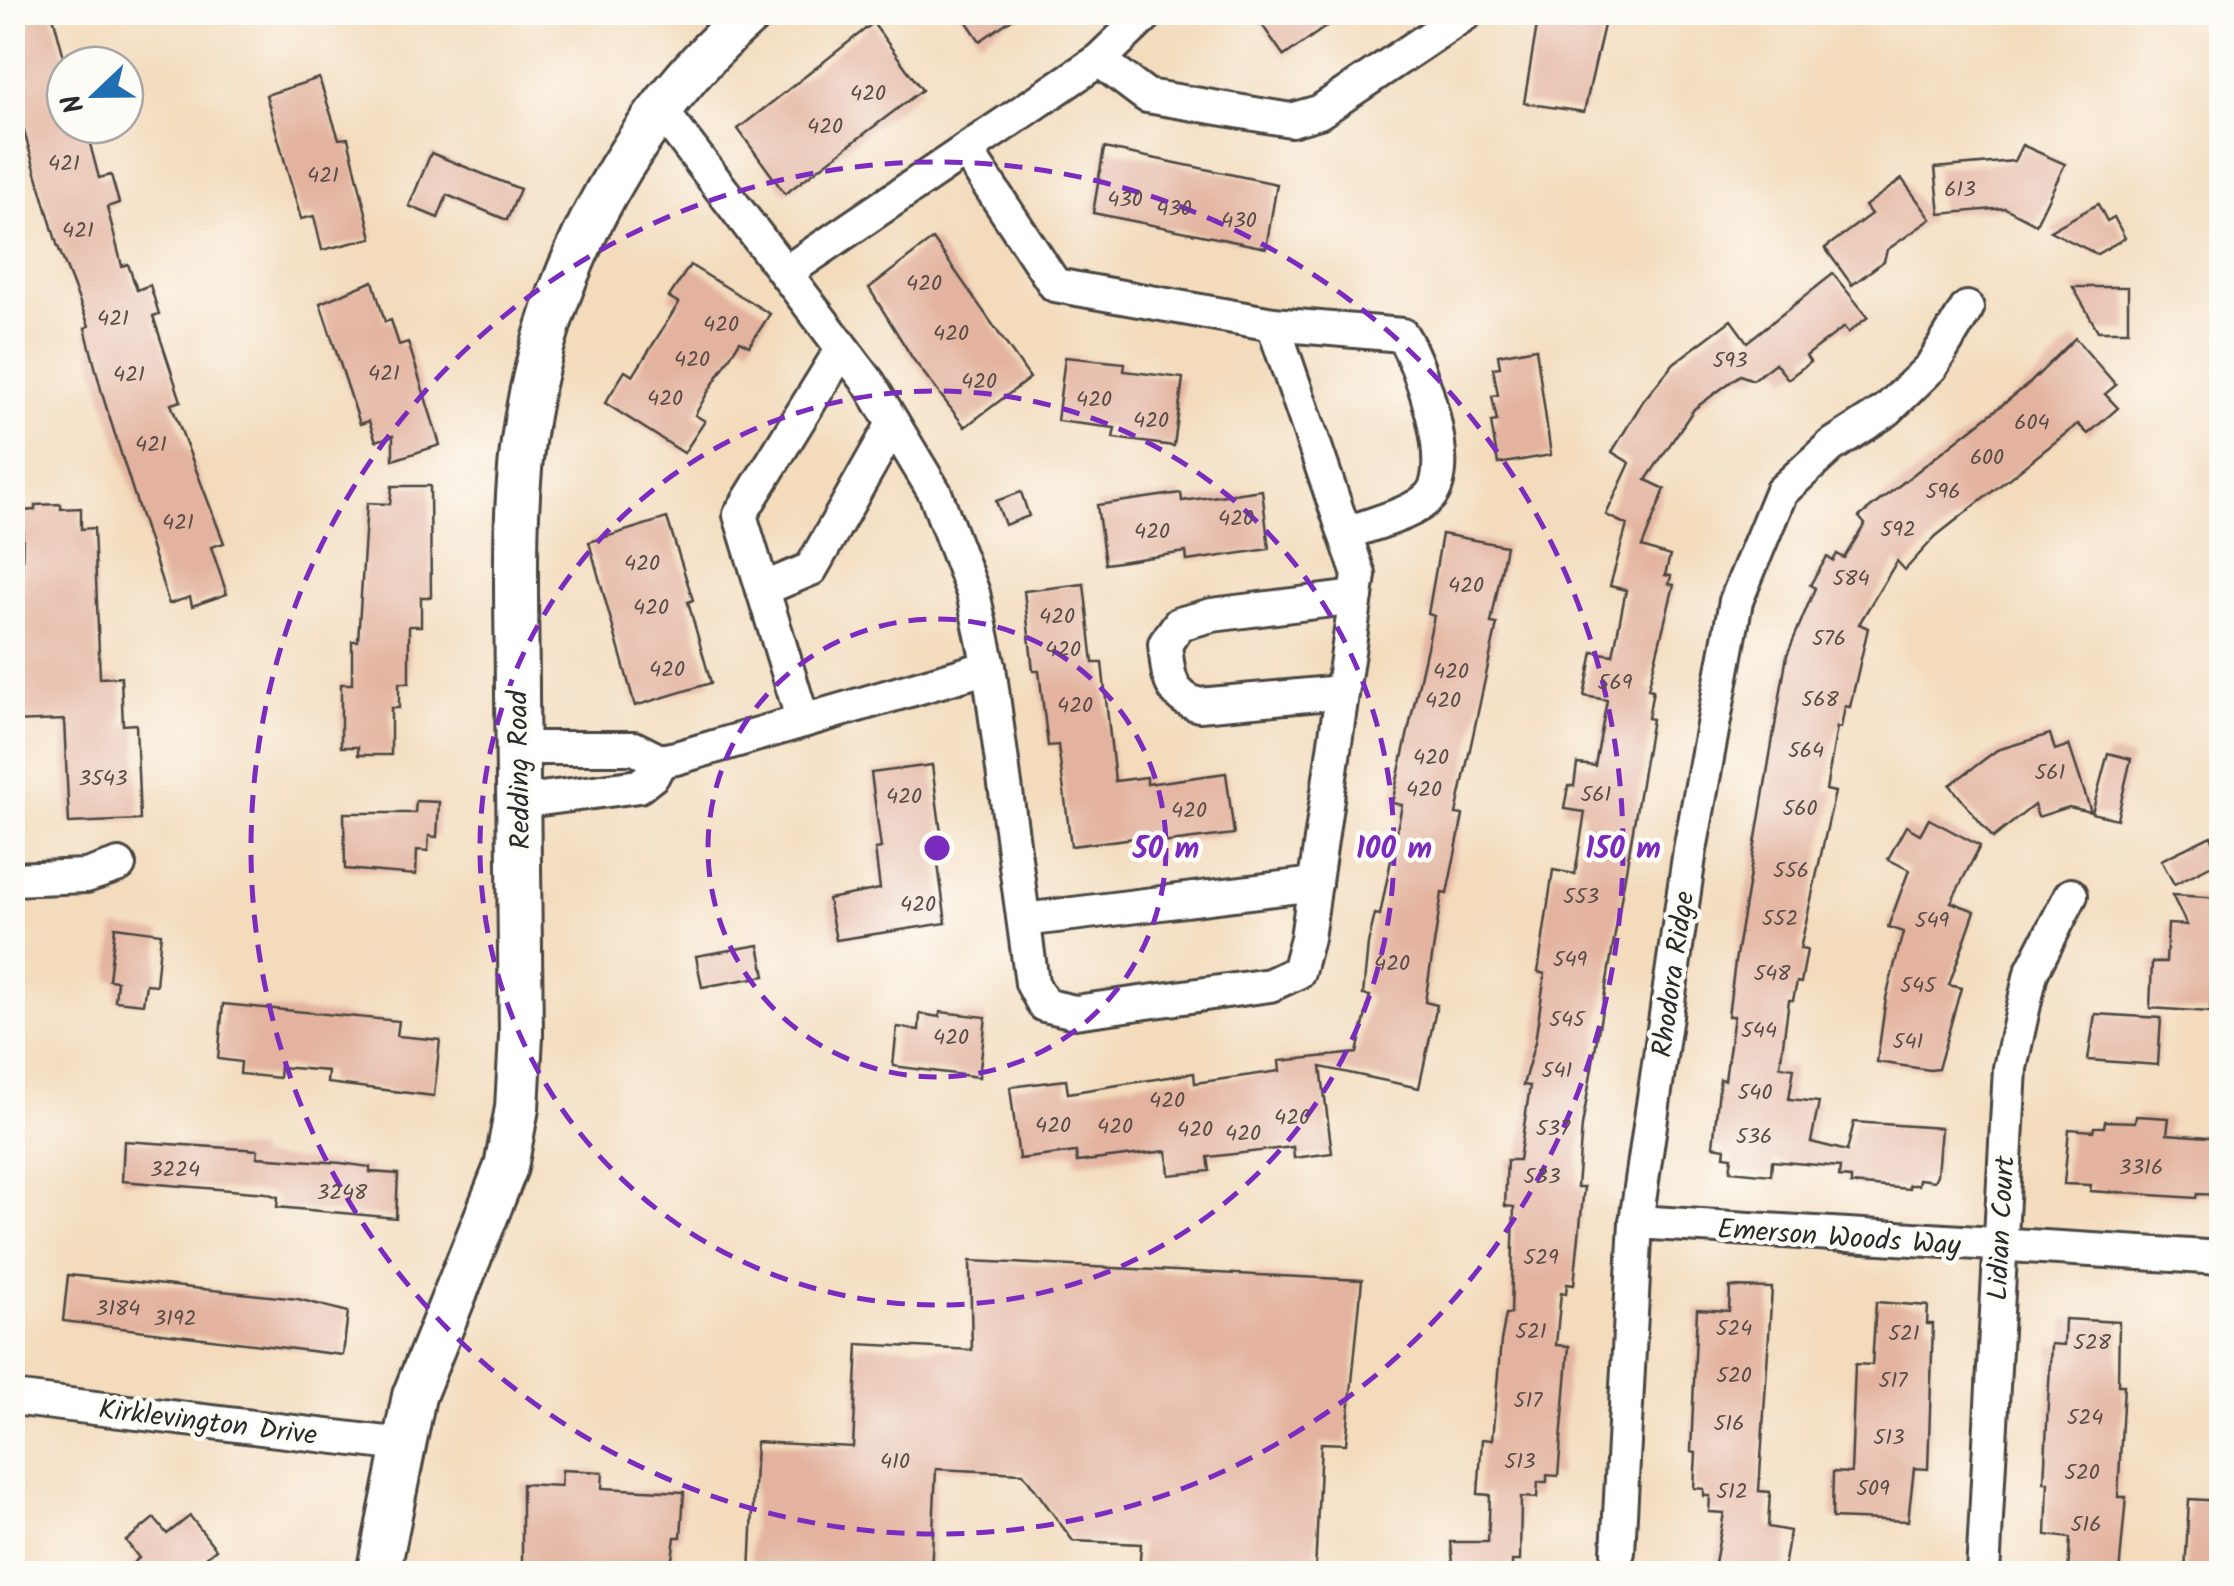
<svg xmlns="http://www.w3.org/2000/svg" width="2234" height="1586" viewBox="0 0 2234 1586" font-family="Kalam,sans-serif">
	<style>
		.building { fill: #e3b39f }
		.lines { fill: none; stroke-linecap: round; stroke-linejoin: round }
		.minor-casing { stroke: #494541; stroke-width: 38 }
		.tertiary-casing { stroke: #494541; stroke-width: 48 }
		.minor { stroke: #fff; stroke-width: 32 }
		.tertiary { stroke: #fff; stroke-width: 42 }
		.ring { fill: none; stroke: #7b2cbf; stroke-width: 5; stroke-dasharray: 18 12 }
		.labels { text-anchor: middle; stroke-width: 9; stroke-linejoin: round; paint-order: stroke }
		.number-label { font-size: 22px; fill: #594d48 }
		.street-label { font-size: 28px; fill: #2b2b2b; stroke: #fdfcf7 }
		.centre { fill: #7b2cbf; stroke: #fdfcf7; stroke-width: 5 }
		.ring-label { font-size: 30px; text-anchor: middle; font-weight: bold; fill: #7b2cbf; stroke: #fdfcf7; stroke-width: 9; stroke-linejoin: round; paint-order: stroke }
	</style>
	<rect width="100%" height="100%" fill="#fdfcf7"/>
	<filter id="ink" filterUnits="userSpaceOnUse"><feTurbulence type="fractalNoise" baseFrequency=".01" numOctaves="2"/><feDisplacementMap in="SourceGraphic" scale="20" xChannelSelector="R" yChannelSelector="G"/><feConvolveMatrix kernelMatrix="1 2 1 2 8 2 1 2 1" color-interpolation-filters="sRGB"/></filter>
	<filter id="wash" filterUnits="userSpaceOnUse"><feTurbulence type="fractalNoise" baseFrequency=".0048" numOctaves="4" result="noise"/><feDisplacementMap in="SourceGraphic" scale="40" xChannelSelector="R" yChannelSelector="G"/><feGaussianBlur stdDeviation="2.25" result="paint"/><feColorMatrix in="noise" values="0 0 0 0 0 0 0 0 0 0 0 0 0 0 0 0 0 1.4 0 .05"/><feComposite in="paint" operator="in"/></filter>
	<g filter="url(#wash)">
		<rect width="100%" height="100%" fill="#f3dbbc"/>
		<g id="blocks">
			<g class="building">
				<polygon points="12,12 52,12 65,61 65,125 85,125 99,178 111,175 119,203 107,207 122,266 128,264 137,290 150,285 159,314 153,316 181,401 171,404 224,543 211,547 227,594 192,606 190,597 169,604 103,397 85,328 89,326 57,244 22,125 16,126 12,113"/>
				<polygon points="960,12 1022,12 980,41"/>
				<polygon points="1253,12 1347,12 1284,56"/>
				<polygon points="1546,12 1607,12 1584,112 1524,103 1538,19 1545,20"/>
				<polygon points="873,23 922,90 785,194 738,129"/>
				<polygon points="319,78 339,139 348,138 372,238 322,250 314,216 301,219 266,95"/>
				<polygon points="2022,145 2065,164 2036,224 2005,208 1940,214 1935,168 2014,161"/>
				<polygon points="1104,148 1277,184 1266,248 1093,213"/>
				<polygon points="431,153 520,189 507,220 447,195 438,218 409,206"/>
				<polygon points="1902,179 1931,219 1887,250 1884,261 1852,285 1825,248 1871,214 1865,206"/>
				<polygon points="2098,204 2107,221 2114,217 2125,238 2097,254 2050,231"/>
				<polygon points="933,239 1030,378 965,427 913,359 869,288"/>
				<polygon points="690,265 770,314 749,346 740,341 708,392 695,415 705,421 684,453 605,403 625,371 633,376 679,303 669,297"/>
				<polygon points="1833,274 1868,317 1848,333 1844,327 1806,356 1810,362 1788,379 1775,363 1753,380 1740,375 1694,409 1646,480 1665,489 1642,547 1670,556 1665,575 1671,576 1669,584 1674,585 1648,689 1653,690 1648,718 1652,719 1582,1126 1577,1187 1584,1187 1574,1285 1567,1284 1566,1294 1561,1293 1556,1345 1569,1346 1558,1476 1547,1475 1547,1482 1538,1482 1537,1498 1521,1497 1520,1561 1512,1561 1512,1574 1454,1574 1451,1542 1488,1542 1490,1495 1478,1494 1482,1439 1492,1440 1501,1341 1506,1314 1511,1314 1514,1207 1505,1206 1507,1160 1519,1160 1530,1086 1523,1085 1535,1042 1545,974 1538,972 1553,870 1575,874 1585,812 1564,809 1568,786 1574,786 1577,764 1595,766 1607,700 1584,696 1593,652 1613,655 1626,590 1610,586 1627,525 1606,515 1630,463 1612,452 1643,401 1674,363 1731,320 1747,342"/>
				<polygon points="373,281 385,322 391,320 399,345 408,342 440,445 393,460 393,436 376,441 369,421 360,424 320,303"/>
				<polygon points="2073,287 2128,287 2128,331 2098,331"/>
				<polygon points="2075,338 2116,385 2105,394 2118,408 2088,434 2078,424 1936,536 1905,570 1897,561 1859,624 1868,628 1850,707 1845,706 1841,728 1837,727 1826,790 1835,792 1800,949 1807,950 1801,983 1797,982 1793,1000 1789,1000 1780,1066 1794,1068 1789,1099 1819,1102 1811,1142 1847,1151 1854,1122 1941,1128 1937,1175 1934,1181 1919,1179 1918,1185 1909,1185 1909,1189 1851,1184 1851,1178 1839,1177 1840,1167 1772,1161 1771,1175 1730,1171 1732,1157 1724,1156 1725,1148 1713,1146 1720,1079 1725,1080 1734,1016 1728,1016 1735,962 1787,655 1815,588 1810,585 1827,557 1833,561 1837,554 1844,558 1865,524 1859,517 2030,383"/>
				<polygon points="1536,348 1551,455 1498,464 1491,422 1497,421 1492,396 1498,395 1493,368 1500,367 1498,355"/>
				<polygon points="1065,357 1125,363 1124,371 1183,378 1174,446 1113,438 1115,428 1057,421"/>
				<polygon points="392,486 430,486 431,597 421,597 421,626 409,626 409,683 399,683 399,708 391,708 391,755 358,755 358,747 341,747 341,684 352,684 352,641 358,641 367,503 390,504"/>
				<polygon points="1262,490 1269,549 1187,561 1186,552 1105,564 1097,505 1181,493 1182,501"/>
				<polygon points="1021,492 1029,516 1005,525 996,501"/>
				<polygon points="61,504 61,509 81,508 81,529 94,528 100,678 121,677 123,725 136,724 140,820 69,823 64,720 12,722 12,579 22,579 23,511 35,510 35,505"/>
				<polygon points="667,518 693,600 688,602 711,683 635,706 589,542"/>
				<polygon points="1442,534 1506,546 1491,623 1497,624 1456,814 1463,815 1447,894 1442,893 1425,1002 1437,1005 1419,1088 1321,1067 1332,1153 1294,1158 1293,1147 1208,1157 1210,1171 1169,1175 1167,1151 1077,1162 1076,1152 1019,1159 1010,1087 1066,1080 1068,1093 1194,1073 1195,1083 1280,1071 1279,1061 1357,1053 1370,996 1363,995 1368,944 1375,914 1380,915 1402,805 1392,803 1434,616 1428,614"/>
				<polygon points="1084,584 1093,663 1102,663 1115,781 1147,777 1147,784 1226,773 1234,834 1153,844 1151,836 1071,846 1058,745 1048,746 1039,671 1033,671 1024,591"/>
				<polygon points="2050,734 2055,750 2069,745 2091,812 2069,807 2038,817 2034,805 1993,838 1950,785 1997,750"/>
				<polygon points="2108,753 2131,759 2117,819 2092,813"/>
				<polygon points="932,765 942,841 935,842 946,923 836,940 828,899 880,889 875,849 881,848 871,773"/>
				<polygon points="416,801 439,802 437,837 429,836 428,851 417,850 416,875 345,869 344,813 415,813"/>
				<polygon points="1929,819 1980,846 1951,902 1975,911 1949,985 1961,988 1938,1069 1930,1070 1877,1062 1886,998 1903,932 1888,927 1909,870 1888,859 1906,826 1920,834"/>
				<polygon points="2211,836 2222,860 2174,884 2161,860"/>
				<polygon points="2172,895 2222,898 2222,947 2215,947 2210,1012 2150,1008 2152,962 2166,962 2168,924 2187,925"/>
				<polygon points="115,927 161,933 156,985 146,984 143,1004 115,1001 117,981 109,980"/>
				<polygon points="759,945 765,976 702,987 696,956"/>
				<polygon points="223,1004 399,1021 397,1036 440,1040 434,1096 327,1083 328,1071 280,1067 279,1078 240,1074 241,1062 218,1059"/>
				<polygon points="940,1012 986,1017 979,1077 893,1066 897,1027 919,1030 920,1014 940,1017"/>
				<polygon points="2095,1014 2161,1018 2158,1065 2088,1060"/>
				<polygon points="2136,1116 2169,1118 2167,1134 2222,1138 2222,1195 2197,1194 2196,1198 2090,1191 2091,1185 2064,1184 2069,1129 2093,1131 2094,1127 2104,1127 2105,1121 2135,1122"/>
				<polygon points="124,1141 258,1150 257,1157 341,1163 370,1167 370,1172 398,1174 396,1218 277,1207 278,1197 266,1193 122,1181"/>
				<polygon points="970,1261 1362,1280 1346,1444 1321,1443 1315,1574 1139,1574 1141,1544 1073,1541 1023,1473 936,1469 931,1574 750,1574 756,1442 853,1447 858,1344 972,1350"/>
				<polygon points="68,1275 298,1299 348,1312 343,1355 63,1321"/>
				<polygon points="1730,1287 1772,1288 1759,1491 1770,1492 1768,1527 1790,1531 1783,1574 1713,1574 1724,1513 1709,1512 1710,1496 1704,1496 1704,1489 1694,1488 1696,1453 1691,1452 1697,1309 1729,1311"/>
				<polygon points="1876,1302 1928,1306 1927,1324 1933,1324 1928,1469 1914,1468 1908,1521 1832,1518 1833,1472 1851,1473 1855,1364 1872,1365"/>
				<polygon points="2065,1319 2119,1322 2118,1385 2124,1385 2118,1497 2126,1497 2119,1574 2068,1574 2070,1538 2046,1535 2048,1482 2044,1482 2051,1344 2064,1345"/>
				<polygon points="562,1470 603,1472 602,1488 684,1492 681,1537 675,1537 670,1574 522,1574 522,1484 561,1486"/>
				<polygon points="2189,1499 2222,1501 2222,1574 2185,1574"/>
				<polygon points="190,1516 216,1549 185,1574 120,1574 139,1558 126,1541 154,1518 167,1534"/>
			</g>
		</g>
	</g>
	<g filter="url(#ink)">
		<use href="#blocks" fill-opacity="0" stroke="#494541" stroke-width="2.5"/>
		<g class="lines">
			<g class="minor-casing">
				<g id="minor">
					<polyline points="1099,60 1147,96 1291,120 1319,112 1468,12"/>
					<polyline points="966,150 1099,60 1149,12"/>
					<polyline points="785,273 966,150 1055,285 1273,324 1359,575 1307,938 1298,972 1270,985 1075,1012 1044,1005 1032,983 989,667"/>
					<path d="M1273,324L1402,335C1421,365 1456,467 1430,496C1413,515 1369,524 1345,534"/>
					<polyline points="763,589 811,569 893,424"/>
					<path d="M1342,692L1199,705C1168,696 1168,673 1165,644L1179,624L1212,615L1356,597"/>
					<polyline points="803,721 740,515 842,349"/>
					<polyline points="518,748 634,748 660,761 676,758 989,667 973,593 935,493 869,383 661,110"/>
					<polyline points="518,802 639,786 653,775 660,761"/>
					<polyline points="12,879 86,876 119,865"/>
					<polyline points="1024,920 1315,884"/>
					<polyline points="1636,1222 2222,1258"/>
					<polyline points="12,1398 403,1445"/>
					<polyline points="1618,1552 1636,1222 1690,850 1736,601 1781,492 1831,446 1887,410 1931,367 1967,308"/>
					<polyline points="1983,1574 2010,1068 2031,973 2071,895"/>
				</g>
			</g>
			<g class="tertiary-casing">
				<path id="tertiary" d="M378,1574L414,1396L506,1167L517,1108L521,1036C520,922 518,808 517,695C517,602 511,507 527,415C553,263 635,113 752,12"/>
			</g>
			<use href="#minor" class="minor"/>
			<use href="#tertiary" class="tertiary"/>
		</g>
	</g>
	<g class="ring">
		<circle cx="937" cy="848" r="229"/>
		<circle cx="937" cy="848" r="457"/>
		<circle cx="937" cy="848" r="686"/>
	</g>
	<g class="labels">
		<g class="number-label">
			<text x="868" y="100">420</text>
			<text x="825" y="133">420</text>
			<text x="64" y="170">421</text>
			<text x="323" y="182">421</text>
			<text x="1960" y="196">613</text>
			<text x="1125" y="206">430</text>
			<text x="1174" y="215">430</text>
			<text x="1239" y="227">430</text>
			<text x="78" y="237">421</text>
			<text x="924" y="290">420</text>
			<text x="113" y="325">421</text>
			<text x="721" y="331">420</text>
			<text x="951" y="340">420</text>
			<text x="692" y="366">420</text>
			<text x="1730" y="367">593</text>
			<text x="384" y="380">421</text>
			<text x="129" y="381">421</text>
			<text x="979" y="388">420</text>
			<text x="665" y="405">420</text>
			<text x="1094" y="406">420</text>
			<text x="1151" y="427">420</text>
			<text x="2032" y="429">604</text>
			<text x="151" y="451">421</text>
			<text x="1987" y="464">600</text>
			<text x="1943" y="498">596</text>
			<text x="1236" y="525">420</text>
			<text x="178" y="529">421</text>
			<text x="1898" y="536">592</text>
			<text x="1152" y="538">420</text>
			<text x="642" y="570">420</text>
			<text x="1851" y="585">584</text>
			<text x="1466" y="592">420</text>
			<text x="651" y="614">420</text>
			<text x="1057" y="623">420</text>
			<text x="1829" y="645">576</text>
			<text x="1063" y="656">420</text>
			<text x="667" y="676">420</text>
			<text x="1451" y="678">420</text>
			<text x="1615" y="689">569</text>
			<text x="1820" y="706">568</text>
			<text x="1443" y="707">420</text>
			<text x="1075" y="712">420</text>
			<text x="1806" y="757">564</text>
			<text x="1431" y="764">420</text>
			<text x="2050" y="779">561</text>
			<text x="103" y="785">3543</text>
			<text x="1424" y="796">420</text>
			<text x="1596" y="801">561</text>
			<text x="904" y="803">420</text>
			<text x="1800" y="815">560</text>
			<text x="1189" y="817">420</text>
			<text x="1791" y="877">556</text>
			<text x="1581" y="903">553</text>
			<text x="918" y="911">420</text>
			<text x="1780" y="925">552</text>
			<text x="1932" y="927">549</text>
			<text x="1570" y="966">549</text>
			<text x="1392" y="970">420</text>
			<text x="1772" y="980">548</text>
			<text x="1918" y="992">545</text>
			<text x="1567" y="1026">545</text>
			<text x="1759" y="1037">544</text>
			<text x="951" y="1044">420</text>
			<text x="1908" y="1048">541</text>
			<text x="1557" y="1077">541</text>
			<text x="1755" y="1099">540</text>
			<text x="1167" y="1107">420</text>
			<text x="1292" y="1124">420</text>
			<text x="1053" y="1132">420</text>
			<text x="1115" y="1133">420</text>
			<text x="1553" y="1135">537</text>
			<text x="1195" y="1136">420</text>
			<text x="1243" y="1140">420</text>
			<text x="1754" y="1143">536</text>
			<text x="2141" y="1174">3316</text>
			<text x="175" y="1176">3224</text>
			<text x="1542" y="1183">533</text>
			<text x="342" y="1199">3248</text>
			<text x="1541" y="1264">529</text>
			<text x="118" y="1315">3184</text>
			<text x="175" y="1325">3192</text>
			<text x="1734" y="1335">524</text>
			<text x="1531" y="1338">521</text>
			<text x="1904" y="1340">521</text>
			<text x="2092" y="1349">528</text>
			<text x="1734" y="1382">520</text>
			<text x="1893" y="1387">517</text>
			<text x="1528" y="1407">517</text>
			<text x="2085" y="1424">524</text>
			<text x="1729" y="1430">516</text>
			<text x="1889" y="1444">513</text>
			<text x="895" y="1468">410</text>
			<text x="1520" y="1468">513</text>
			<text x="2082" y="1479">520</text>
			<text x="1873" y="1495">509</text>
			<text x="1732" y="1498">512</text>
			<text x="2086" y="1531">516</text>
		</g>
		<g class="street-label">
			<text transform="translate(518 770) rotate(-91)" y="10">Redding Road</text>
			<text transform="translate(1672 974) rotate(-82)" y="10">Rhodora Ridge</text>
			<text transform="translate(2000 1228) rotate(-87)" y="10">Lidian Court</text>
			<text transform="translate(1839 1236) rotate(4)" y="10">Emerson Woods Way</text>
			<text transform="translate(208 1421) rotate(7)" y="10">Kirklevington Drive</text>
		</g>
	</g>
	<circle cx="937" cy="848" r="15" class="centre"/>
	<g class="ring-label">
		<text x="1166" y="858">50 m</text>
		<text x="1394" y="858">100 m</text>
		<text x="1623" y="858">150 m</text>
	</g>
	<rect width="2234" height="1586" fill="none" stroke="#fdfcf7" stroke-width="50"/>
	<g transform="translate(95 95) rotate(248)"><circle r="48" fill="#fdfcf7" stroke="#a9a8a5" stroke-width="2.5"/>
	<path d="M0-8L18 38L0 25L-18 38Z" fill="#1f6fb2"/>
	<text y="-15" font-size="28" font-weight="bold" text-anchor="middle" fill="#2b2b2b">N</text>
	</g>
</svg>
